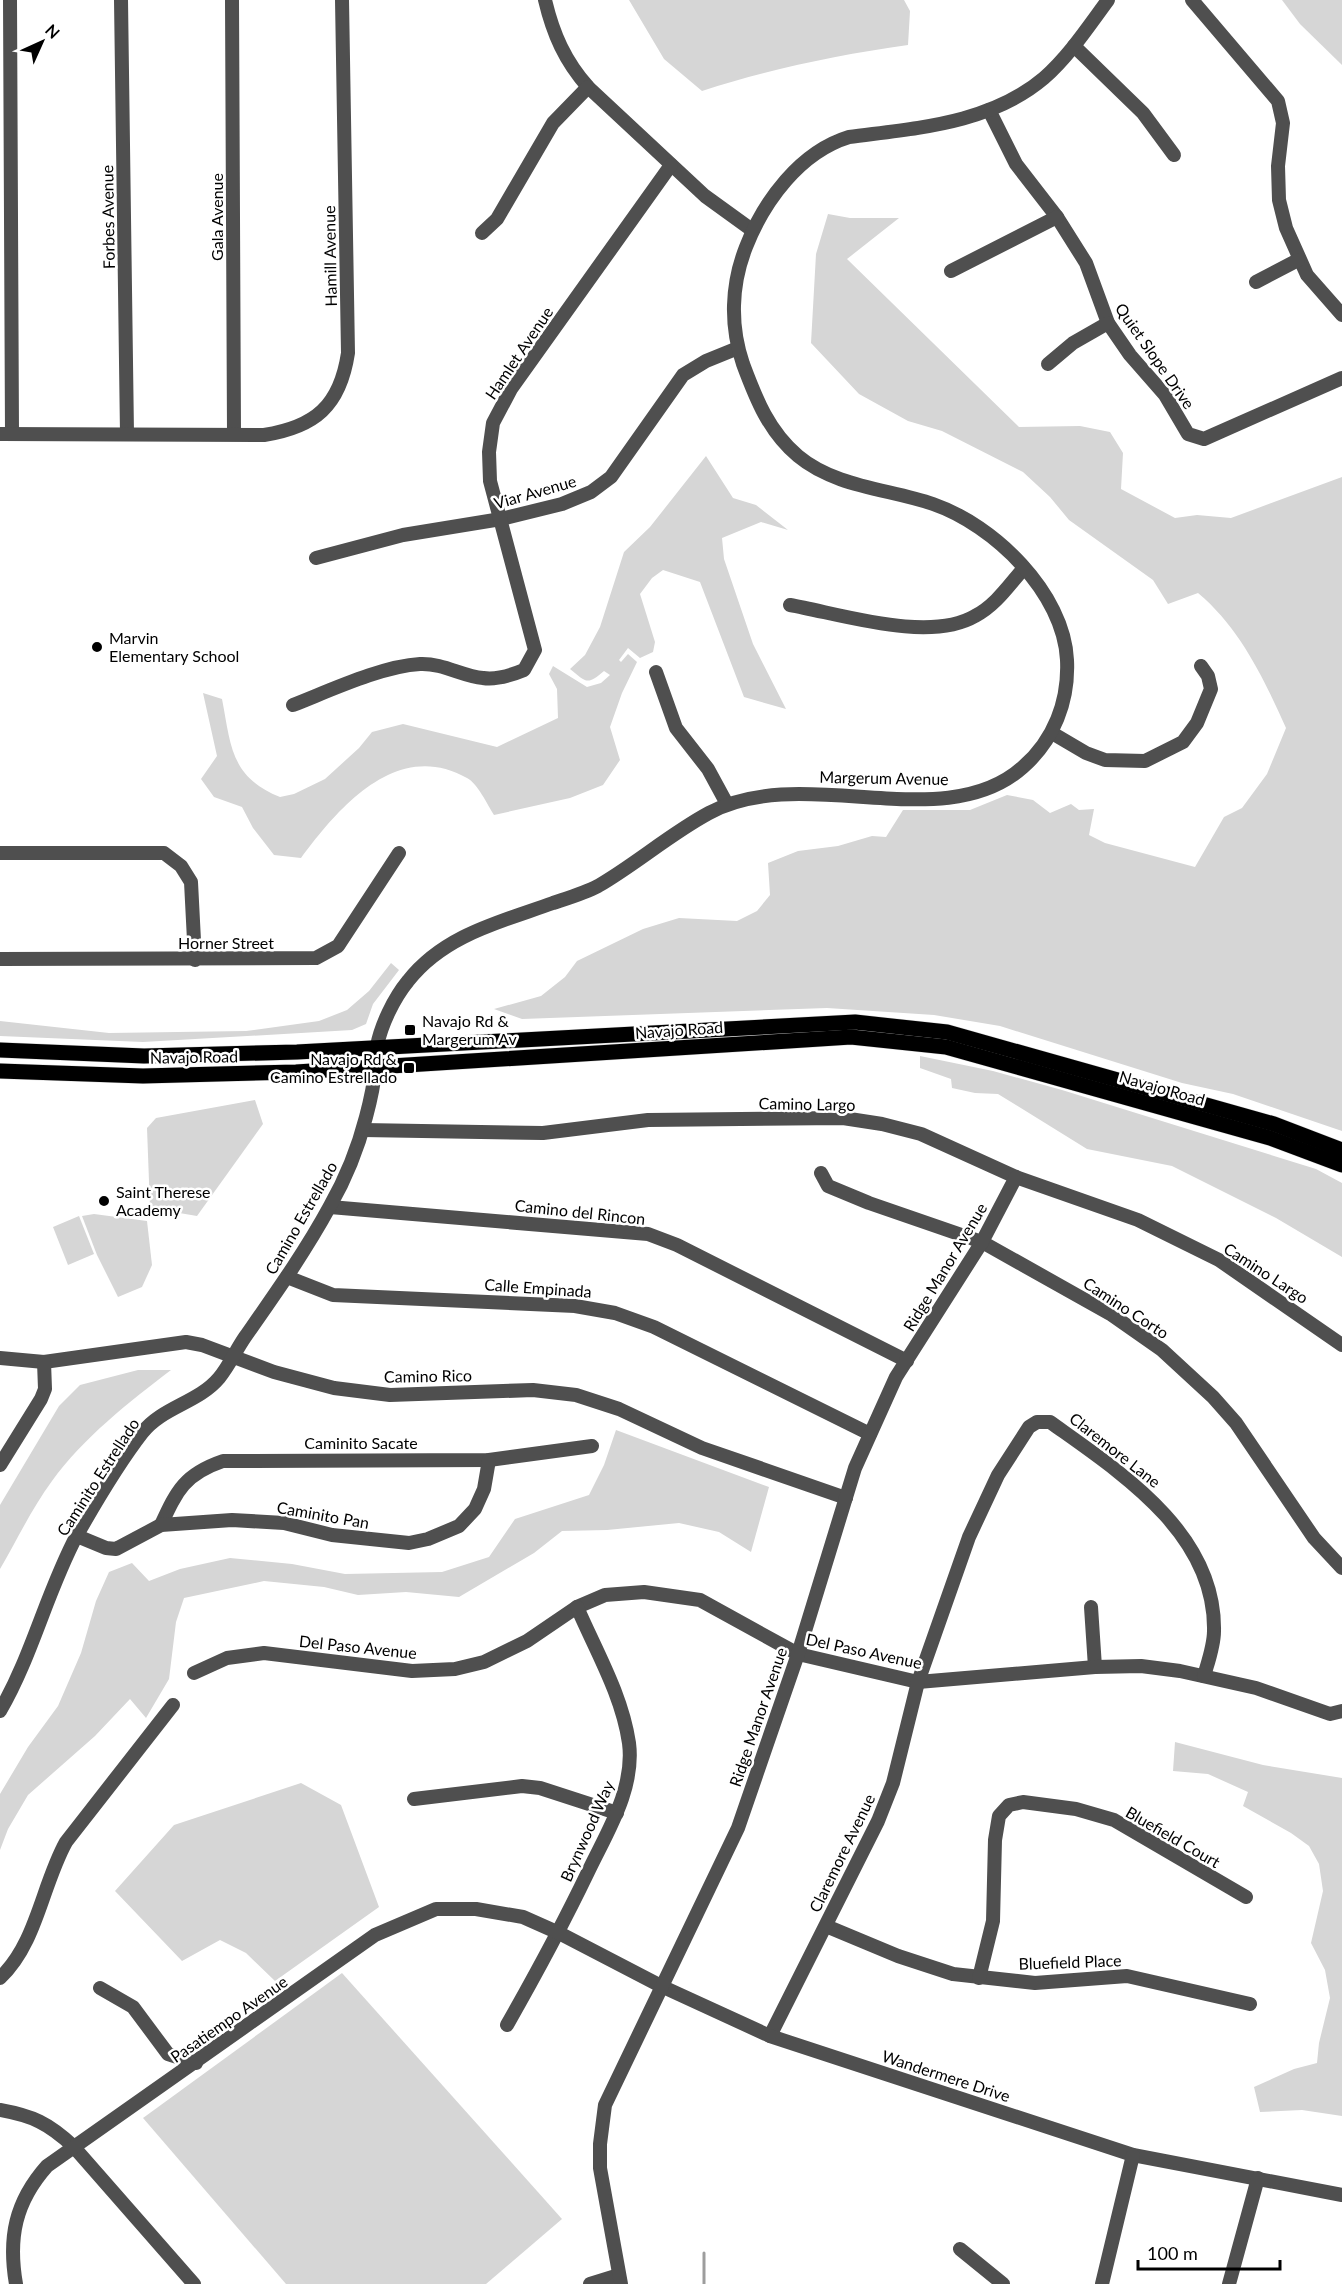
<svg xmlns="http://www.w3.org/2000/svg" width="1342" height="2284" viewBox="0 0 1342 2284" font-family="Lato,sans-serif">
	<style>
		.green { fill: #d6d6d6 }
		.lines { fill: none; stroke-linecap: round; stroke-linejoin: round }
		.stream { stroke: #9d9d9d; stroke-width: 3 }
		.major-casing { stroke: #dbdbdb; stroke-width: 16 }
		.minor { stroke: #4f4f4f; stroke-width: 14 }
		.major { stroke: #000; stroke-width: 15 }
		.poi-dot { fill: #000; stroke: #fff; stroke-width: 2 }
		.labels { text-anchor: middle; stroke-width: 5; stroke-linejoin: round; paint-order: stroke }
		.street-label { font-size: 16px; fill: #000; stroke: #fff }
		.poi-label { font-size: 16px; fill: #000; stroke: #fff; text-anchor: start }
	</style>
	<rect width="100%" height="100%" fill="#fff"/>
	<g class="green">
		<path d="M629,0H904L910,11L908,45C837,55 770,69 702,91L664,59Z"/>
		<polygon points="1282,0 1342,0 1342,65 1300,24"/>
		<path d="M828,214L850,218H899L847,259L1019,427L1080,426L1110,432L1123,453L1121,489L1175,518L1197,515L1231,518L1342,477V1131L1233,1094L1182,1083L1000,1026L934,1015L827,1008L522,1019L494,1009L541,996L565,977L577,961L643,929L679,918L737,921L757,911L770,895L768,863L798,851L838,846L872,836L886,837L903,810H970L1007,795L1033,800L1050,813L1071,804L1079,810L1094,809L1089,835L1105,843L1195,867L1224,817L1242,808L1267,774L1286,728C1264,679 1240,628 1198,593L1168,604L1153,580L1069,520L1050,497L1023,472L942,431L908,421L859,394L811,343L816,254Z"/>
		<path d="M706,456L733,498L756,505L788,530L761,522L722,538L724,559L753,644L786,709L744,697L700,582L663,570L652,578L640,594L655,642L653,652L640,658L628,648L619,660L621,662L628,654L637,662L622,693L610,727L620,760L603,785L570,798L494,815C487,804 478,784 467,778C397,738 338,808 301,858L274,855L253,828L242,807L214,797L201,779L217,756L203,693L222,699C231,745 230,777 280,797L294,794L325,779L359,748L372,732L403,724L497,747L558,718L557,689L549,674L553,666L587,687L601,683L610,675L604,671C587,686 586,682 570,669L585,655L600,627L624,552L650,527Z"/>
		<polygon points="391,963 399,970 373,1004 366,1024 352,1030 143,1042 0,1036 0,1021 109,1033 246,1031 319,1021 347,1010 369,991"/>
		<polygon points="920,1056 993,1071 1062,1090 1316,1169 1342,1183 1342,1257 1276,1218 1172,1166 1087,1149 998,1094 975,1093 952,1088 951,1079 920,1068"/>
		<polygon points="255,1100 263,1124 197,1216 150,1208 147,1128 156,1118"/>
		<polygon points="94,1214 147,1221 152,1265 142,1287 118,1297 97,1255 82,1216"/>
		<polygon points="79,1216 94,1254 68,1265 53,1227"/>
		<path d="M138,1370H171C129,1402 83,1438 52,1481C32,1508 17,1540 0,1569V1505L59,1406L80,1385Z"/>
		<polygon points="616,1430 769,1487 751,1552 719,1532 679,1523 607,1530 562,1531 534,1553 459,1597 406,1592 358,1595 324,1587 264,1581 184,1598 176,1622 169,1679 146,1718 130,1699 95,1736 28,1795 8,1829 0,1850 0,1794 28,1747 58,1706 81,1653 96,1601 109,1572 132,1563 149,1581 180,1569 230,1558 292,1564 345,1574 442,1572 489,1557 515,1519 589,1495 604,1465"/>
		<polygon points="1175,1742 1263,1765 1342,1778 1342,2116 1302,2110 1260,2112 1254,2087 1294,2069 1317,2063 1319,2043 1330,1998 1325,1970 1311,1943 1323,1891 1319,1864 1309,1846 1291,1833 1243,1806 1248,1792 1208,1774 1173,1771"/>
		<polygon points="301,1783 341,1805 379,1907 275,1981 246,1953 220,1940 182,1961 115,1891 174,1825"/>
		<polygon points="342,1973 562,2219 486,2284 286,2284 143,2118"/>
	</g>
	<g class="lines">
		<polyline class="stream" points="704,2284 704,2253"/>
		<g class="major-casing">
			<g id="major">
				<polyline points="0,1050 144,1056 297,1052 855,1022 947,1032 1274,1124 1342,1150"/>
				<polyline points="0,1071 143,1076 296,1072 851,1037 946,1047 1270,1138 1342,1165"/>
			</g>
		</g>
		<g class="minor">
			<polyline points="10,0 12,434"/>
			<polyline points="121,0 127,434"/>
			<polyline points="232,0 234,434"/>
			<path d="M545,0C553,34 565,61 588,87L705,196L752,230"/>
			<polyline points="1192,0 1278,101 1283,123 1278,166 1279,200 1286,228 1307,275 1342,315"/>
			<polyline points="1074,46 1143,113 1174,155"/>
			<polyline points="989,110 1016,164 1057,217 1086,263 1108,323 1130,355 1165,395 1188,434 1204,439 1342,378"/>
			<polyline points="482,233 497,219 553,123 588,87"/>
			<polyline points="951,271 1057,217"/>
			<polyline points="1256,282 1298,260"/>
			<polyline points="1048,364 1073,343 1108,323"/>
			<path d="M0,434L264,435C315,427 340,406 348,353L342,0"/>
			<polyline points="316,558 403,535 501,519 562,504 591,492 611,477 683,375 706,361 738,348"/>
			<path d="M790,605C841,614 929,643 975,616C996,605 1009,585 1024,568"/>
			<polyline points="656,672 676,728 708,769 727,804"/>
			<path d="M293,705C329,691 382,666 420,664C443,663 462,676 483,678C495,680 512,675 524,670L535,650L490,481L489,452L493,423L511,389L671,165"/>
			<polyline points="1052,733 1086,753 1105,760 1145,761 1183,742 1197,723 1211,689 1208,676 1201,666"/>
			<polyline points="0,853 164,853 181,866 191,882 195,960"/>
			<polyline points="0,959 316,958 338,946 399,853"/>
			<polyline points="363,1130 543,1133 648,1120 843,1118 882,1124 921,1134 1016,1177 1138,1220 1219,1260 1342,1345"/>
			<polyline points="821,1173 828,1186 869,1203 982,1242 1112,1315 1162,1350 1213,1397 1236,1423 1314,1538 1342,1568"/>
			<polyline points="330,1207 648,1234 677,1245 907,1361"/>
			<polyline points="287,1277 333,1295 575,1306 615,1313 654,1327 870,1434"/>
			<polyline points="0,1358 44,1362 186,1342 202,1345 274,1372 334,1388 390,1395 533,1390 576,1395 619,1409 702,1448 846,1498"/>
			<polyline points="0,1465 41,1399 45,1389 44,1362"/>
			<path d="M161,1525C177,1490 185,1474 223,1461L489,1460L592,1446"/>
			<polyline points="77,1536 106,1548 116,1549 161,1525 232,1520 284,1523 332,1535 409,1543 428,1539 459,1526 475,1509 484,1489 489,1460"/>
			<polyline points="1091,1607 1095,1667"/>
			<polyline points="194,1673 227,1658 264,1653 412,1671 455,1669 484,1662 527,1641 577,1607 605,1595 644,1592 700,1600 798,1654 918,1682 1095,1667 1141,1666 1180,1671 1256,1688 1330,1714 1342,1711"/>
			<path d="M0,1711C32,1656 47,1591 77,1535C94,1505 121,1460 142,1433C162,1407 198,1403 219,1378C229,1366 236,1350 245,1337C275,1294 305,1252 330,1206C346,1178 358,1148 366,1117C370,1102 374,1085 375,1070C376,1064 375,1052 377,1046C381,1025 394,998 408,981C444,935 500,922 553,903C568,898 585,893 598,886C636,864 670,834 709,813C804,762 944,838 1023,767C1054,740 1069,701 1067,660C1064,593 994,525 933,504C889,489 835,487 798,456C769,432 756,399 743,364C730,326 731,285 746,247C764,201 800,152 849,137C916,128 990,124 1044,78C1069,56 1088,27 1108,0"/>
			<polyline points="414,1799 522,1786 540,1788 617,1813"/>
			<polyline points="826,1926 898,1956 953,1974 1035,1983 1127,1976 1250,2004"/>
			<path d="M0,1978C37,1943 42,1885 66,1842L173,1705"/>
			<polyline points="979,1978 993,1921 995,1840 999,1816 1009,1805 1023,1802 1076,1809 1114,1820 1246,1897"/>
			<polyline points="100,1988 133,2007 168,2054 196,2063"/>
			<path d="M507,2025C536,1974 563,1924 588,1872C607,1832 635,1789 629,1743C622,1695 596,1651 577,1607"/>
			<path d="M770,2036L878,1821L893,1783L918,1682L969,1537L998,1475L1029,1427L1037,1422H1050C1120,1472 1216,1533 1214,1631C1214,1646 1208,1662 1204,1676"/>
			<path d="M0,2110C33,2116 48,2123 73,2146L194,2284"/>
			<polyline points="960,2249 1003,2284"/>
			<path d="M16,2284C8,2238 15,2202 47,2166L375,1935L436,1909H476L523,1917L559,1933L661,1986L770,2036L1133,2155L1342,2195"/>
			<polyline points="590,2284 619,2275"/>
			<polyline points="621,2284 600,2168 600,2144 605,2105 738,1828 798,1654 855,1468 896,1377 982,1242 1016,1177"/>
			<polyline points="1102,2284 1133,2155"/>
			<polyline points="1229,2284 1258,2178"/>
		</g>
		<use href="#major" class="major"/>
	</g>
	<g class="poi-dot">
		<circle cx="97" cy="647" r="6"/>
		<rect x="404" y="1024" width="12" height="12" rx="3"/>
		<rect x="403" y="1062" width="12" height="12" rx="3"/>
		<circle cx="104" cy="1201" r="6"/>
	</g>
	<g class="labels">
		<g class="street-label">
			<text transform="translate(108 217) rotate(-91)" y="6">Forbes Avenue</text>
			<text transform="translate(217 217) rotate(-90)" y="6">Gala Avenue</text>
			<text transform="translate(330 256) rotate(-91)" y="6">Hamill Avenue</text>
			<text transform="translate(519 353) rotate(-56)" y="6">Hamlet Avenue</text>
			<text transform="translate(1155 356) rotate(55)" y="6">Quiet Slope Drive</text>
			<text transform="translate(535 492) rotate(-16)" y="6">Viar Avenue</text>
			<text transform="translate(884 778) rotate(1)" y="6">Margerum Avenue</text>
			<text x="226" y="949">Horner Street</text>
			<text transform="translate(679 1030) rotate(-4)" y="6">Navajo Road</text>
			<text transform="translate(194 1057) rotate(-1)" y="6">Navajo Road</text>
			<text transform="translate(1162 1088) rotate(16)" y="6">Navajo Road</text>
			<text transform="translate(807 1104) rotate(1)" y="6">Camino Largo</text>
			<text transform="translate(580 1212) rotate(6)" y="6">Camino del Rincon</text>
			<text transform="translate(301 1218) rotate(-60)" y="6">Camino Estrellado</text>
			<text transform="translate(945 1267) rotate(-59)" y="6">Ridge Manor Avenue</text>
			<text transform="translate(1266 1273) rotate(33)" y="6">Camino Largo</text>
			<text transform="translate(538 1288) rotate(4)" y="6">Calle Empinada</text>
			<text transform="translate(1126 1308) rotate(33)" y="6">Camino Corto</text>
			<text transform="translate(428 1376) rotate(-1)" y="6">Camino Rico</text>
			<text x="361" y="1449">Caminito Sacate</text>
			<text transform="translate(1115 1450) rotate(38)" y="6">Claremore Lane</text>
			<text transform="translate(98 1477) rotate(-57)" y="6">Caminito Estrellado</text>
			<text transform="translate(323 1515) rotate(10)" y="6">Caminito Pan</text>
			<text transform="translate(358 1647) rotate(6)" y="6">Del Paso Avenue</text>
			<text transform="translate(864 1651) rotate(12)" y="6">Del Paso Avenue</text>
			<text transform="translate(758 1717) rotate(-71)" y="6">Ridge Manor Avenue</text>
			<text transform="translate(587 1831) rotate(-66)" y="6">Brynwood Way</text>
			<text transform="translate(1173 1837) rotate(30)" y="6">Bluefield Court</text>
			<text transform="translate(842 1853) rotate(-64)" y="6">Claremore Avenue</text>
			<text transform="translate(1070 1962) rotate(-2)" y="6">Bluefield Place</text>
			<text transform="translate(229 2019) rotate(-35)" y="6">Pasatiempo Avenue</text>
			<text transform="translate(946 2076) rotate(18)" y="6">Wandermere Drive</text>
		</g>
		<g class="poi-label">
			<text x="109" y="644">Marvin<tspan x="109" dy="18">Elementary School</tspan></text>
			<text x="422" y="1027">Navajo Rd &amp;<tspan x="422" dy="18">Margerum Av</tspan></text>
			<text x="397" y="1065" text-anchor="end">Navajo Rd &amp;<tspan x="397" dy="18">Camino Estrellado</tspan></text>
			<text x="116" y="1198">Saint Therese<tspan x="116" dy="18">Academy</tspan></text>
		</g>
	</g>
	<g transform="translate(42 42) rotate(45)" stroke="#ffffff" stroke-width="4.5" paint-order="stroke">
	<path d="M0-4.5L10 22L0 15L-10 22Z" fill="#000000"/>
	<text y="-9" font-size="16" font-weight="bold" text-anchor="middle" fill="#000000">N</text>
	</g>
	<path d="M1138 2260v9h142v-9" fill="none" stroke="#000000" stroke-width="3"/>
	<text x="1147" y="2260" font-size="18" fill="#000000" stroke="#ffffff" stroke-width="4.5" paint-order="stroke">100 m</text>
</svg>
